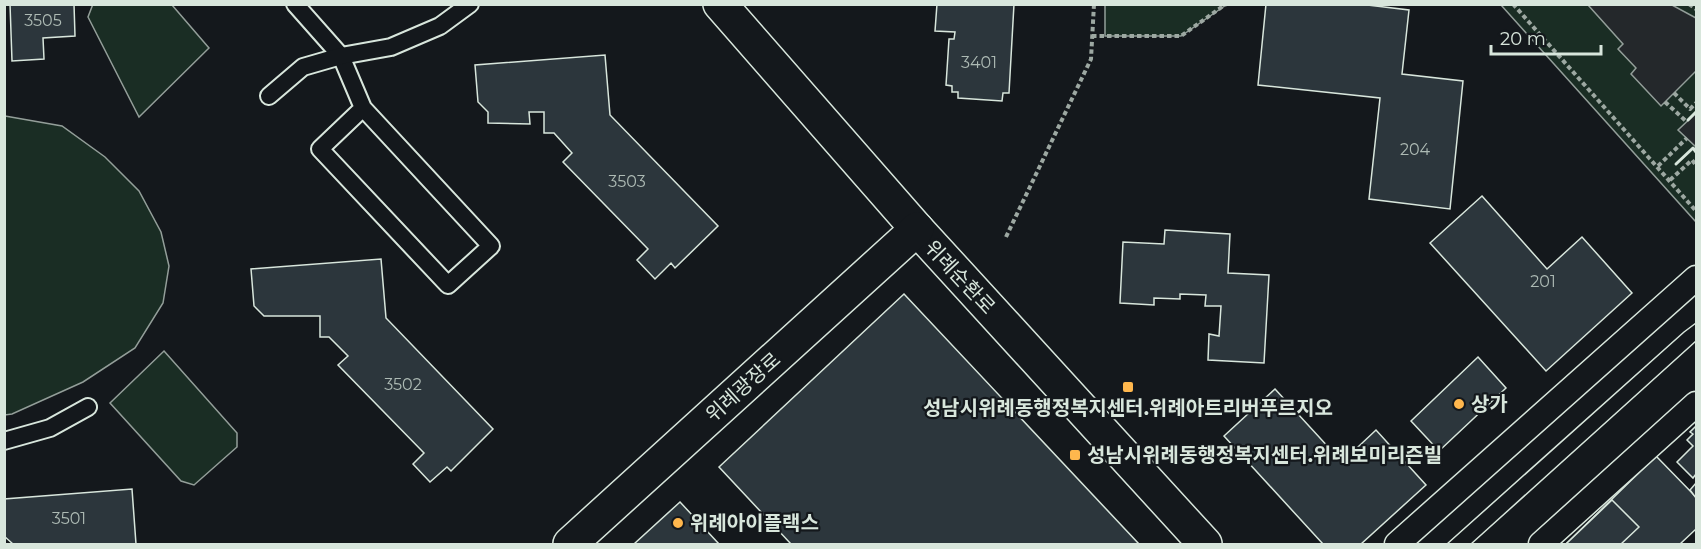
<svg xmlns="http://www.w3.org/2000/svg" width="1701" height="549" viewBox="0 0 1701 549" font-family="Montserrat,'Noto Sans KR',sans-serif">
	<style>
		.green { fill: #1a2d24; stroke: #939e99; stroke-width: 1.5 }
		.parking { fill: #24282b; stroke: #939e99; stroke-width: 1.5 }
		.building { fill: #2c363c; stroke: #d8e6dc; stroke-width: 1.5 }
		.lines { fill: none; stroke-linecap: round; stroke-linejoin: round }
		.service-casing { stroke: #d8e6dc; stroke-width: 20 }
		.pedestrian-casing { stroke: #d8e6dc; stroke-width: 27 }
		.tertiary-casing { stroke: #d8e6dc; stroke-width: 36 }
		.path { stroke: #9da8a2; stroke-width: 4; stroke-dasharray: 4.5 3; stroke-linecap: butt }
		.service { stroke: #14181c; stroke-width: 16 }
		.pedestrian { stroke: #14181c; stroke-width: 24 }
		.tertiary { stroke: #14181c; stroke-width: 33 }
		.tram { stroke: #d8e6dc; stroke-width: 1.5 }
		.wall { stroke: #d8e6dc; stroke-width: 3 }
		.poi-dot { fill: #ffb74d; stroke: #14181c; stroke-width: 2 }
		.labels { text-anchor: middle; stroke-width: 4.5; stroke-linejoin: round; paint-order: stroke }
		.number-label { font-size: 16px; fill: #adbab4 }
		.street-label { font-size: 20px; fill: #d8e6dc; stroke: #14181c }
		.poi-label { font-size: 20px; font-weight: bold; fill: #d8e6dc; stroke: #14181c; text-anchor: start }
	</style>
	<rect width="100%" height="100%" fill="#14181c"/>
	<g class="green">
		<polygon points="93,4 172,5 209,48 139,117 88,17"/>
		<polygon points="1105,5 1105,4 1226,5 1181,36 1105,36"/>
		<polygon points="1501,5 1696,5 1696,222"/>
		<polygon points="5,116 62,126 105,157 139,191 161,232 169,266 163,303 135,348 83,382 12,414 5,415"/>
		<polygon points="164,351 237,433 237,447 194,485 181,481 110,403"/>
	</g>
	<g class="parking">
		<polygon points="1588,5 1672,5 1696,18 1696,71 1661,106 1631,74 1636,68 1618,49 1623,44"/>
		<polygon points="1696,113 1696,147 1678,130"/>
	</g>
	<g class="building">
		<polygon points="10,4 74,4 75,36 43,38 44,59 12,61"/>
		<polygon points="937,4 1014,4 1009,93 1003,93 1002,101 958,98 958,92 952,92 952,86 946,85 949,39 954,39 955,32 935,31"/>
		<polygon points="1266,4 1359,4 1409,10 1402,74 1463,81 1450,209 1369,199 1380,98 1258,85"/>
		<polygon points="605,55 610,115 718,226 675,268 671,263 655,279 637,260 648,249 563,162 572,153 554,133 544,133 544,112 529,112 530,124 488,123 488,112 478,102 475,65"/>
		<polygon points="1482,196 1547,269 1582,237 1632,293 1546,371 1430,243"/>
		<polygon points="1165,230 1230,234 1228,273 1269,275 1264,363 1208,360 1209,334 1219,336 1221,306 1205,306 1206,295 1180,294 1180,299 1154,298 1154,305 1120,303 1123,242 1164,244"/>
		<polygon points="381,259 386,318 493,429 451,471 447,467 430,482 413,464 424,453 338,365 348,356 329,337 320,337 320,316 264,316 254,306 251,269"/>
		<polygon points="904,294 1139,544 791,544 719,467"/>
		<polygon points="1478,357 1506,388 1439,451 1411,421"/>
		<polygon points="1275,389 1342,462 1376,430 1426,485 1361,544 1323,544 1224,436"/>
		<polygon points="1696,426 1696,474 1693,478 1677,462 1693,446 1687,440 1693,434 1690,432"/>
		<polygon points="1656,456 1696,497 1696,529 1680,544 1566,544"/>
		<polygon points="1696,483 1696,498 1690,490"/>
		<polygon points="132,489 136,544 13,544 4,536 4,499"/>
		<polygon points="1612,500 1639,527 1621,544 1566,544"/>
		<polygon points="680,502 719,544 634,544"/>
	</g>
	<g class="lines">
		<g class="service-casing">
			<g id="service">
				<polyline points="295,4 341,56 363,108 491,246 448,285 320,149 363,108"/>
				<polyline points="269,96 303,67 341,56 391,47 440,26 470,4"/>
				<polyline points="4,441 50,428 88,407"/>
			</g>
		</g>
		<g class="pedestrian-casing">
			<g id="pedestrian">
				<polyline points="1397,544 1696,278"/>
				<polyline points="1541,544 1696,404"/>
			</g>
		</g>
		<g class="tertiary-casing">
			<g id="tertiary">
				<polyline points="720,4 917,229 1205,544"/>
				<polyline points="570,544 917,229"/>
			</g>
		</g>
		<g class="path">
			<polyline points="1513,4 1696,211"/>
			<polyline points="1689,4 1696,9"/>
			<polyline points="1092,36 1181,36 1226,4"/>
			<polyline points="1674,93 1690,109 1696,103"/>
			<polyline points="1665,102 1687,122"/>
			<polyline points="1658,166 1687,138"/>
			<polyline points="1670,180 1692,160 1696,165"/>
			<polyline points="1006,237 1091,59 1094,4"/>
		</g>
		<use href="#service" class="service"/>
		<use href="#pedestrian" class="pedestrian"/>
		<use href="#tertiary" class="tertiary"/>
		<g class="tram">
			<polyline points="1447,544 1684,332 1696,323"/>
			<polyline points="1471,544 1696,341"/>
		</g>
		<g class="wall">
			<polyline points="1688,120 1696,112"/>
			<polyline points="1676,164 1693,148 1696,152"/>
		</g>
	</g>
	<g class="poi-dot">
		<rect x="1122" y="381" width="12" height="12" rx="3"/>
		<circle cx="1459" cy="404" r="6"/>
		<rect x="1069" y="449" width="12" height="12" rx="3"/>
		<circle cx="678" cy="523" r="6"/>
	</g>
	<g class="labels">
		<g class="number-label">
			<text x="43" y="26">3505</text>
			<text x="979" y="68">3401</text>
			<text x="1415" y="155">204</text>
			<text x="627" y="187">3503</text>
			<text x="1543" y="287">201</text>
			<text x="403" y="390">3502</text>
			<text x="69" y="524">3501</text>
		</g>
		<g class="street-label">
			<text transform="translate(960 277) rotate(47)" y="7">위례순환로</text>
			<text transform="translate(743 387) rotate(-42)" y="7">위례광장로</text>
		</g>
		<g class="poi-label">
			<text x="1471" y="411">상가</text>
			<text x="1128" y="415" text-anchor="middle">성남시위례동행정복지센터.위례아트리버푸르지오</text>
			<text x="1087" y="462">성남시위례동행정복지센터.위례보미리즌빌</text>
			<text x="690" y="530">위례아이플랙스</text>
		</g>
	</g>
	<rect width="1701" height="549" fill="none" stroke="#d8e6dc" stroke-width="12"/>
	<path d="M1491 45v9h110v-9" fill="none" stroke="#d8e6dc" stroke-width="3"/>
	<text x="1500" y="45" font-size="18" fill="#d8e6dc" stroke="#14181c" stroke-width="4.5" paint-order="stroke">20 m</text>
</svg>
